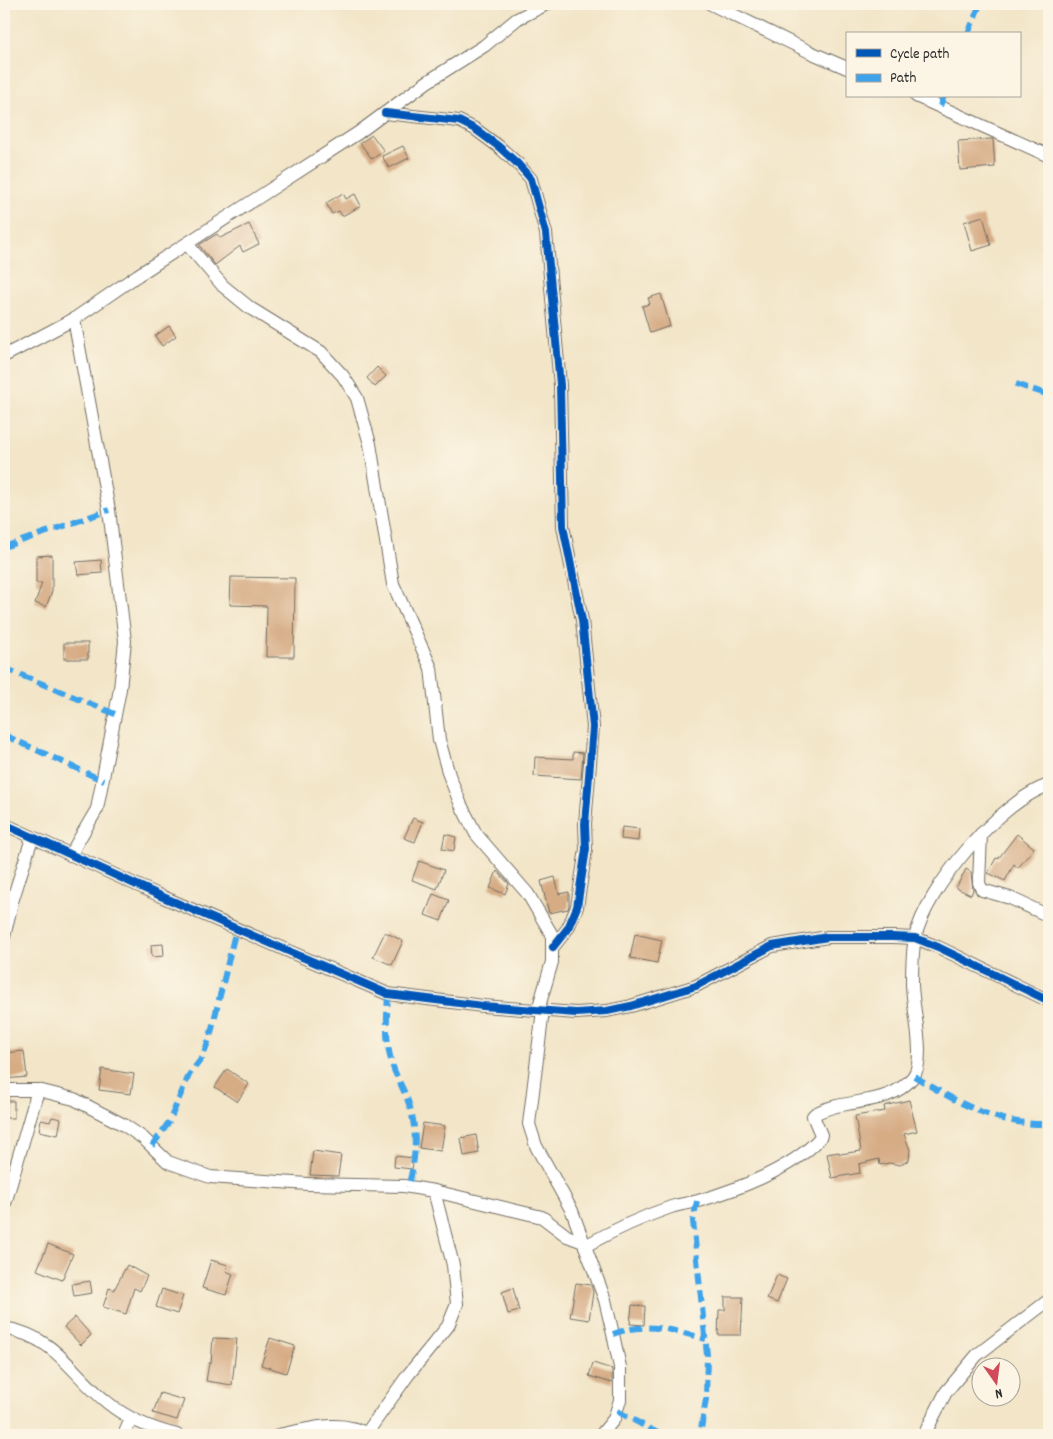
<svg xmlns="http://www.w3.org/2000/svg" width="1053" height="1439" viewBox="0 0 1053 1439" font-family="Dekko,sans-serif">
	<style>
		.building { fill: #d6ac85 }
		.lines { fill: none; stroke-linecap: round; stroke-linejoin: round }
		.minor-casing { stroke: #716c62; stroke-width: 14 }
		.minor { stroke: #fff; stroke-width: 12 }
		.quiet { stroke: #3ea3eb; stroke-width: 6; stroke-dasharray: 12 6; stroke-linecap: butt }
		.cycleway-casing { stroke: #fcf5e5; stroke-width: 11 }
		.cycleway { stroke: #0057b8; stroke-width: 8 }
	</style>
	<rect width="100%" height="100%" fill="#fcf5e5"/>
	<filter id="ink" filterUnits="userSpaceOnUse"><feTurbulence type="fractalNoise" baseFrequency=".02" numOctaves="2"/><feDisplacementMap in="SourceGraphic" scale="10" xChannelSelector="R" yChannelSelector="G"/><feConvolveMatrix kernelMatrix="1 2 1 2 8 2 1 2 1" color-interpolation-filters="sRGB"/></filter>
	<filter id="wash" filterUnits="userSpaceOnUse"><feTurbulence type="fractalNoise" baseFrequency=".0096" numOctaves="4" result="noise"/><feDisplacementMap in="SourceGraphic" scale="20" xChannelSelector="R" yChannelSelector="G"/><feGaussianBlur stdDeviation="1.12" result="paint"/><feColorMatrix in="noise" values="0 0 0 0 0 0 0 0 0 0 0 0 0 0 0 0 0 1.4 0 .05"/><feComposite in="paint" operator="in"/></filter>
	<g filter="url(#wash)">
		<rect width="100%" height="100%" fill="#f2e5c8"/>
		<g id="blocks">
			<g class="building">
				<polygon points="372,135 384,151 372,159 360,143"/>
				<polygon points="991,139 993,139 995,167 960,170 958,141"/>
				<polygon points="403,146 409,158 389,168 382,156"/>
				<polygon points="343,193 346,199 355,194 361,206 342,216 339,211 332,214 326,203"/>
				<polygon points="983,216 991,245 972,251 964,222"/>
				<polygon points="249,224 259,244 243,252 240,246 215,265 199,245 217,234 220,238"/>
				<polygon points="661,294 670,326 650,333 642,306 650,304 648,298"/>
				<polygon points="169,326 176,336 162,346 155,336"/>
				<polygon points="377,367 386,376 375,387 367,378"/>
				<polygon points="52,555 52,591 46,607 35,603 42,583 36,583 36,556"/>
				<polygon points="101,560 102,573 78,575 76,562"/>
				<polygon points="231,577 295,578 294,657 266,657 267,606 230,605"/>
				<rect x="64" y="643" width="24" height="16"/>
				<polygon points="573,752 583,753 581,779 534,776 535,757 573,759"/>
				<polygon points="413,818 423,822 415,842 404,838"/>
				<polygon points="622,827 639,829 638,841 621,839"/>
				<polygon points="445,834 456,837 454,851 442,849"/>
				<polygon points="1017,834 1034,848 1018,868 1014,864 1005,881 988,873 996,858 998,859"/>
				<polygon points="419,861 444,870 437,889 412,880"/>
				<polygon points="966,869 971,872 973,890 971,895 956,888"/>
				<polygon points="497,871 509,884 505,894 490,888"/>
				<polygon points="555,877 559,894 569,892 569,905 568,909 549,913 541,881"/>
				<polygon points="433,894 449,900 441,921 425,915"/>
				<polygon points="385,932 403,941 392,965 373,957"/>
				<polygon points="635,934 662,940 657,963 630,958"/>
				<polygon points="163,944 164,956 152,957 151,945"/>
				<polygon points="24,1051 27,1077 4,1079 4,1053"/>
				<polygon points="102,1069 134,1074 131,1094 99,1090"/>
				<polygon points="227,1069 249,1084 237,1102 215,1087"/>
				<polygon points="909,1100 917,1131 904,1134 910,1150 909,1160 900,1165 889,1163 880,1165 879,1159 859,1164 860,1173 832,1178 827,1154 839,1152 840,1154 861,1151 855,1116 885,1111 884,1106"/>
				<rect x="4" y="1101" width="10" height="17"/>
				<polygon points="52,1117 61,1119 58,1135 39,1131 41,1120 50,1122"/>
				<polygon points="423,1123 445,1126 441,1151 419,1148"/>
				<polygon points="476,1135 479,1153 464,1156 461,1138"/>
				<polygon points="313,1151 341,1155 338,1176 310,1175"/>
				<polygon points="395,1156 414,1158 412,1169 394,1167"/>
				<polygon points="48,1244 73,1254 62,1280 37,1270"/>
				<polygon points="211,1260 228,1265 226,1271 233,1274 226,1295 202,1288"/>
				<polygon points="127,1265 147,1276 140,1291 134,1288 126,1314 103,1307 109,1288 114,1290"/>
				<polygon points="777,1275 787,1279 777,1303 767,1299"/>
				<polygon points="90,1281 92,1293 74,1296 72,1284"/>
				<polygon points="576,1283 591,1285 593,1292 589,1320 570,1317"/>
				<polygon points="513,1288 519,1311 508,1314 502,1292"/>
				<polygon points="162,1289 183,1296 177,1314 156,1307"/>
				<polygon points="725,1297 743,1297 741,1335 718,1335 719,1310 725,1310"/>
				<polygon points="632,1305 645,1306 644,1325 630,1324"/>
				<polygon points="75,1317 91,1335 81,1345 64,1327"/>
				<polygon points="213,1338 237,1339 232,1385 206,1381 209,1363 211,1363"/>
				<polygon points="270,1338 295,1346 286,1373 261,1365"/>
				<polygon points="593,1363 612,1369 612,1383 589,1376"/>
				<polygon points="160,1393 184,1400 177,1420 153,1413"/>
			</g>
		</g>
	</g>
	<g filter="url(#ink)">
		<use href="#blocks" fill-opacity="0" stroke="#716c62" stroke-width="1"/>
		<g class="lines">
			<g class="minor-casing">
				<g id="minor">
					<polyline points="711,4 810,52 847,68"/>
					<polyline points="916,96 1049,156"/>
					<polyline points="385,113 459,121 475,129 498,146 518,164 531,179 546,233 560,385 563,526 582,620 593,727 585,824 586,849 577,907 568,928 553,947"/>
					<polyline points="187,244 223,286 250,308 321,352 343,376 357,398 370,444 393,584 431,668 439,740 449,775 461,805 476,834 528,894 552,935 552,962 538,1010"/>
					<polyline points="4,356 74,319 138,275 358,133 427,82 484,46 517,19 547,4"/>
					<polyline points="4,824 163,897 388,994 483,1006 576,1013 607,1011 631,1006 696,986 772,946 828,937 893,937 915,938 938,947 1049,1001"/>
					<polyline points="981,834 979,883 982,890 1010,898 1049,916"/>
					<polyline points="70,855 97,809 120,689 125,641 109,510 74,319"/>
					<polyline points="4,937 12,902 32,838"/>
					<polyline points="543,1010 529,1124 536,1146 572,1211 605,1300 613,1334 620,1367 620,1400 614,1419 601,1435"/>
					<polyline points="4,1090 38,1090 74,1099 124,1125 143,1138 168,1162 210,1177 308,1184 404,1186 434,1191 542,1217 567,1236 583,1242"/>
					<polyline points="4,1207 38,1090"/>
					<path d="M585,1246C612,1231 642,1217 671,1207C680,1204 689,1203 698,1201C736,1190 792,1169 819,1139L821,1135L813,1116L815,1114C845,1097 888,1108 913,1077C927,1059 912,1007 912,984C912,969 912,953 915,938C926,888 1000,801 1049,785"/>
					<path d="M4,1328C57,1337 70,1373 108,1403C129,1420 152,1429 177,1435"/>
					<polyline points="366,1434 408,1375 448,1326 457,1304 453,1265 434,1191"/>
					<polyline points="124,1435 131,1419"/>
					<path d="M279,1435C309,1429 341,1418 369,1435"/>
					<polyline points="924,1435 946,1392 977,1355 1049,1300"/>
				</g>
			</g>
			<use href="#minor" class="minor"/>
			<g class="quiet">
				<polyline points="968,34 980,4"/>
				<polyline points="940,106 944,96"/>
				<polyline points="1016,384 1049,395"/>
				<polyline points="4,547 109,510"/>
				<polyline points="4,668 115,714"/>
				<polyline points="4,735 104,781"/>
				<path d="M388,994C387,1016 385,1039 391,1060C394,1073 401,1084 406,1096C418,1125 417,1157 408,1187"/>
				<path d="M914,1076C956,1102 998,1126 1049,1124"/>
				<polyline points="152,1146 169,1122 189,1075 202,1058 210,1037 236,929"/>
				<polyline points="697,1201 693,1221 707,1355 706,1399 700,1435"/>
				<path d="M613,1334C648,1321 672,1330 706,1339"/>
				<polyline points="617,1411 661,1435"/>
			</g>
			<g class="cycleway-casing">
				<g id="cycleway">
					<polyline points="385,113 459,121 475,129 498,146 518,164 531,179 546,233 560,385 563,526 582,620 593,727 585,824 586,849 577,907 568,928 553,947"/>
					<polyline points="4,824 163,897 388,994 483,1006 576,1013 607,1011 631,1006 696,986 772,946 828,937 893,937 915,938 938,947 1049,1001"/>
				</g>
			</g>
			<use href="#cycleway" class="cycleway"/>
		</g>
	</g>
	<rect width="1053" height="1439" fill="none" stroke="#fcf5e5" stroke-width="20"/>
	<rect x="846" y="32" width="175" height="65" fill="#fcf5e5" stroke="#a8a49b"/>
	<rect x="856" y="49" width="25" height="8" fill="#0057b8" stroke="#a8a49b"/>
	<text x="890" y="58" font-size="15" fill="#2b2b2b">Cycle path</text>
	<rect x="856" y="74" width="25" height="8" fill="#3ea3eb" stroke="#a8a49b"/>
	<text x="890" y="82" font-size="15" fill="#2b2b2b">Path</text>
	<g transform="translate(996 1382) rotate(166)"><circle r="24" fill="#fcf5e5" stroke="#a8a49b"/>
	<path d="M0-4L9 19L0 12L-9 19Z" fill="#d1495b"/>
	<text y="-8" font-size="14" font-weight="bold" text-anchor="middle" fill="#2b2b2b">N</text>
	</g>
</svg>
